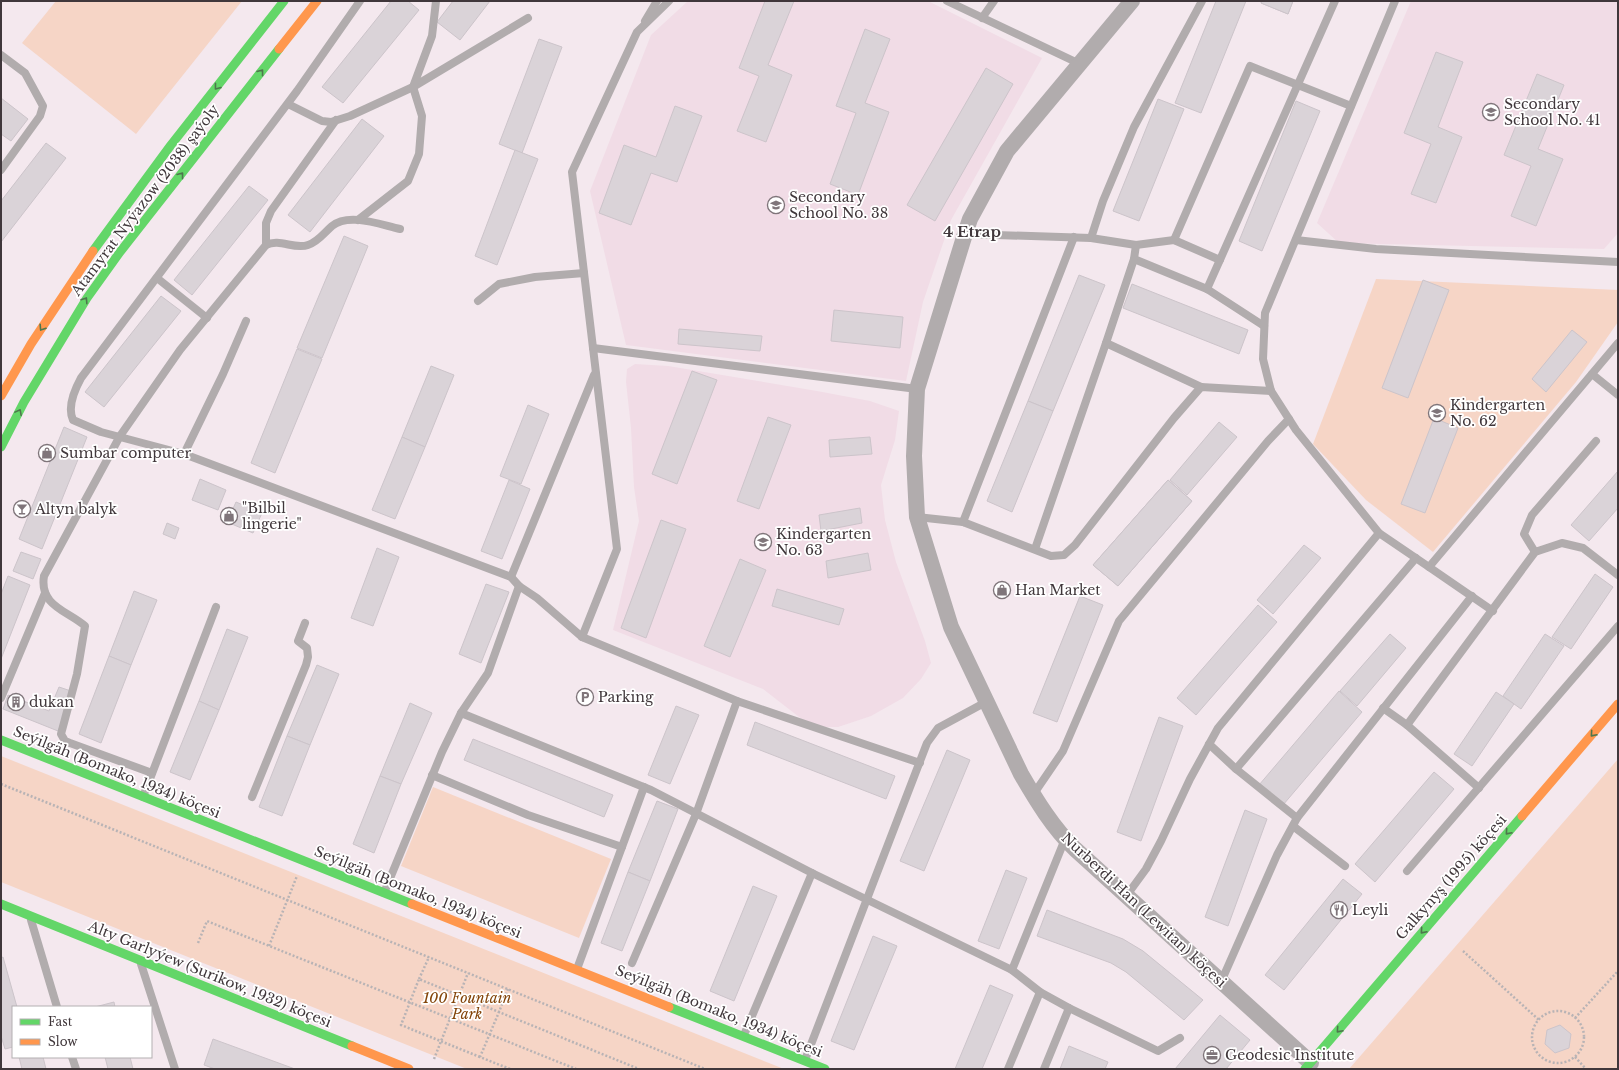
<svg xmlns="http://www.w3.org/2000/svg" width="1619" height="1070" viewBox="0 0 1619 1070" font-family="'Libre Baskerville',serif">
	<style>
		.built { fill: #f1dce6 }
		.green { fill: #f6d5c6 }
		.building { fill: #dad3d8; stroke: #ccc4ca }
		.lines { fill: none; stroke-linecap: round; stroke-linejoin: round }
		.path { stroke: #b8b3b5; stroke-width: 2.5; stroke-dasharray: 2 2; stroke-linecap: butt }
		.lane { stroke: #b1acad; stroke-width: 8 }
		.street { stroke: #b1acad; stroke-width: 16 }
		.fast { stroke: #63d668; stroke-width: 9 }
		.slow { stroke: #ff974d; stroke-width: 9 }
		.oneway { stroke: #4e774d }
		.labels { text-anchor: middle; stroke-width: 3.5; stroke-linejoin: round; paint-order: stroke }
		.poi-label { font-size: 14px; fill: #40373b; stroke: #fff; text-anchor: start }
		.street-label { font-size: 14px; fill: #40373b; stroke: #fff }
		.park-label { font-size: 14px; font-style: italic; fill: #834409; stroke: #fff }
		.neighbourhood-label { font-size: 15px; font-weight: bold; fill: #40373b; stroke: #fff }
	</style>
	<rect width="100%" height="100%" fill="#f4e8ee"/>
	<g class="built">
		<polygon points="688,1 928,1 1042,58 951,220 923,302 906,381 626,345 590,191 651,35"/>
		<polygon points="1411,1 1618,1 1618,233 1604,249 1339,243 1317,223"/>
		<polygon points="635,364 668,366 817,391 870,401 899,411 895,440 881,485 885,520 896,562 925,641 931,663 921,679 903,698 871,716 838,727 812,727 763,689 613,630 639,521 634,487 631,428 626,382 627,369"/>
	</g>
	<g class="green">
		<polygon points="56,1 242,1 136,134 22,43"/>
		<polygon points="1376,279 1618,290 1618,322 1576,382 1433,552 1366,500 1313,444"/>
		<polygon points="1,756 784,1069 467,1069 1,882"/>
		<polygon points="1618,759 1618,1069 1349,1069 1580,803"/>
		<polygon points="433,787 611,859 579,938 401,866"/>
	</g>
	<g class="building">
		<polygon points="391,1 408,1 419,10 343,103 322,87"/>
		<polygon points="453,1 490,1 460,40 437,22"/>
		<polygon points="765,1 794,1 768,65 792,75 766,142 737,131 759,76 739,68"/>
		<polygon points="1216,1 1246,1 1201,113 1175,103"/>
		<polygon points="1262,1 1293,1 1288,14 1261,3"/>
		<polygon points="1262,1 1293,1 1288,14 1261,3"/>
		<polygon points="865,29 890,39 865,103 889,112 858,195 830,184 856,113 836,106"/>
		<polygon points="539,39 562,47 522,153 499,144"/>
		<polygon points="1436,52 1463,62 1438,127 1462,137 1436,203 1411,194 1431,144 1404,133"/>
		<polygon points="986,68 1013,84 935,221 907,205"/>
		<polygon points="1537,74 1564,85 1538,149 1563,159 1536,226 1511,216 1531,166 1504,155"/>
		<polygon points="1,98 28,119 11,141 1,134"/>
		<polygon points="1158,99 1184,109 1139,221 1113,211"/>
		<polygon points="1296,101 1320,111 1262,251 1239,241"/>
		<polygon points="675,106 702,116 677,182 651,173 631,225 599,213 624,145 656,157"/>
		<polygon points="362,119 384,136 310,232 288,215"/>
		<polygon points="46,143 66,158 1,242 1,201"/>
		<polygon points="515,150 538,159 497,265 475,256"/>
		<polygon points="249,186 268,200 192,295 174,280"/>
		<polygon points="344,236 368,246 322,358 297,348"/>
		<polygon points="1079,275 1105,285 1053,411 1028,401"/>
		<polygon points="1423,280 1449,290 1408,398 1382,388"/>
		<polygon points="1132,284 1248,330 1239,354 1123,308"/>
		<polygon points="161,296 181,311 104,407 85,392"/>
		<polygon points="834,310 903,317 900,348 831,341"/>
		<polygon points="679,329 762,336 760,351 678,344"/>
		<polygon points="1572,330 1587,342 1546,392 1532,379"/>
		<polygon points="297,349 322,359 275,473 251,463"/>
		<polygon points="431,366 454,375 425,447 402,437"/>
		<polygon points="692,371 717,380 677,484 652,474"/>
		<polygon points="1028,401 1053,411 1012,512 987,501"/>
		<polygon points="528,405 549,414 521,484 500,476"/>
		<polygon points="768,417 791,425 759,509 737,501"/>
		<polygon points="1434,418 1458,428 1425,513 1401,504"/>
		<polygon points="1219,422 1237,437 1187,495 1170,480"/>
		<polygon points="64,427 87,437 42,549 19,539"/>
		<polygon points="402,437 425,447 395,519 372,510"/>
		<polygon points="870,437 872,454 830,457 829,440"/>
		<polygon points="1618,471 1618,508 1589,541 1571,525"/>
		<polygon points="200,479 226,490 218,510 192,500"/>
		<polygon points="509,480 530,489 502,559 481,551"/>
		<polygon points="1168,480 1192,501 1118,586 1093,565"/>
		<polygon points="1168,480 1192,501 1118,586 1093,565"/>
		<polygon points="236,502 262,513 253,533 227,522"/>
		<polygon points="860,508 862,523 821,531 819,515"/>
		<polygon points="661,520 686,529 646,638 621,628"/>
		<polygon points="167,523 179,528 175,539 163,534"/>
		<polygon points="1304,545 1321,558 1273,614 1257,600"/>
		<polygon points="377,548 399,557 373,626 351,618"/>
		<polygon points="21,552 41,559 33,579 13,571"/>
		<polygon points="868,553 871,570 828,578 826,561"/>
		<polygon points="740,559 766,570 730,657 704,646"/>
		<polygon points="1595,574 1613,587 1571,649 1552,637"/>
		<polygon points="8,576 30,585 1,659 1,594"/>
		<polygon points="486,584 509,592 481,663 459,654"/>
		<polygon points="777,589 844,609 839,625 772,606"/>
		<polygon points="134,591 157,600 131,665 109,656"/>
		<polygon points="1080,596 1103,605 1057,722 1033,713"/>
		<polygon points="1258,605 1277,622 1196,715 1177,698"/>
		<polygon points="227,629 248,637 219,710 199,701"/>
		<polygon points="1390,634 1406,648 1357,706 1340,691"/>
		<polygon points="1545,634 1564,646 1521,709 1503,696"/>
		<polygon points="109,656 131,665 101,743 79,734"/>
		<polygon points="317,665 339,674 310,745 287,736"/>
		<polygon points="59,687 74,692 58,731 3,709 8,695 49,711"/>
		<polygon points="1339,691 1362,712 1283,805 1259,785"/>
		<polygon points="1496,692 1514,704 1472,766 1454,754"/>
		<polygon points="199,701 219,710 190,780 170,772"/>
		<polygon points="410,703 432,713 401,784 380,776"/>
		<polygon points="676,706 699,715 670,784 648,775"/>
		<polygon points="1159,717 1183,726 1141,841 1117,832"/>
		<polygon points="755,722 895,776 886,799 747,745"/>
		<polygon points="287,736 310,745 282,816 259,807"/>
		<polygon points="473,739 613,795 604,817 464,760"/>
		<polygon points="947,750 970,760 924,871 900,861"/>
		<polygon points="1434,772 1454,789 1375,882 1355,864"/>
		<polygon points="380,776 401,784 374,853 353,844"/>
		<polygon points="657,801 678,809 650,881 628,872"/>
		<polygon points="1245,810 1267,819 1228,926 1205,917"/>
		<polygon points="1006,870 1027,878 999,949 978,941"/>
		<polygon points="628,872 650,881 622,951 601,943"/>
		<polygon points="1343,879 1362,894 1284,990 1265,975"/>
		<polygon points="753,886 777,896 734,1001 710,991"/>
		<polygon points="1047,910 1123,939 1143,951 1203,1000 1184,1020 1126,972 1111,963 1037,936"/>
		<polygon points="873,936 897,946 854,1050 831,1041"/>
		<polygon points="3,957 17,1007 13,1007 13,1047 5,1049 1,1036 1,958"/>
		<polygon points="990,985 1013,995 982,1069 955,1069"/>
		<polygon points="114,1002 115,1007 95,1007"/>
		<polygon points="1220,1015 1250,1040 1226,1069 1175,1069"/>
		<polygon points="1560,1025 1571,1034 1569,1048 1555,1053 1545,1044 1547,1030"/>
		<polygon points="213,1039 295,1069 215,1069 204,1065"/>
		<polygon points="1069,1046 1108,1062 1105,1069 1060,1069"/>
		<polygon points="19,1057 43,1057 46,1069 22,1069"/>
		<polygon points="105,1057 130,1057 133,1069 108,1069"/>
	</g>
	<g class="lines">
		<g class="path">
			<polyline points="1,784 705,1069"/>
			<polyline points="198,943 207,921 576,1069"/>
			<polyline points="269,946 297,876"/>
			<polyline points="1463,951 1539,1020"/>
			<polyline points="419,979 429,957"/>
			<circle cx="1558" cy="1037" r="26"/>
			<polyline points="1575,1018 1618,971"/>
			<polyline points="480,1057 401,1025 419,979 499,1012 508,989"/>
			<polyline points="1575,1057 1586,1069"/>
			<polyline points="434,1059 468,973"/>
			<polyline points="510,1069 480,1057 499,1012 639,1069"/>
		</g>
		<g class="lane">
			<path d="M360,1L297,91L81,378C75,389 67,407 73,420L101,432L184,454L511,577L519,586L537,598L582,637L737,701L920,763"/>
			<polyline points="947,1 1080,64"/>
			<polyline points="982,18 994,1"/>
			<polyline points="645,21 657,1"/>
			<polyline points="1,55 25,73 43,106 40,116 1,170"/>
			<polyline points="288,104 322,121 331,122 350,116 413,87 528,18"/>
			<polyline points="358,220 408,181 419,154 422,116 413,87 432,36 436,1"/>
			<polyline points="965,234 1091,238 1136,245 1174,240 1220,260"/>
			<polyline points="1091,238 1103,201 1134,127 1202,1"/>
			<polyline points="1174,240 1250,66 1351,106"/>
			<polyline points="1296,240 1376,249 1618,262"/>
			<polyline points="266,245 266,223 271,211 336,120"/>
			<polyline points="1136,245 1134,259 1207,289 1264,326"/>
			<polyline points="157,278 207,318"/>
			<polyline points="1207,289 1335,1"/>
			<polyline points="478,301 499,284 535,277 584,273"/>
			<polyline points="1106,343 1134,259"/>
			<polyline points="593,348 917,389"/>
			<polyline points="1592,374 1618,395"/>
			<polyline points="184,454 223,374 246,321"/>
			<polyline points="917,517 963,522 1051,556 1064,555 1075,545 1174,418 1201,387 1271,391"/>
			<polyline points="963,522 1074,237"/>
			<polyline points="1379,533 1429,567 1618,343"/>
			<polyline points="1035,549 1106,343 1201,387"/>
			<polyline points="1535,552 1524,534 1532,515 1596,441"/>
			<polyline points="1429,567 1493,611"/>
			<polyline points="511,577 594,375"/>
			<polyline points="582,637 617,549 572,172 637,32 669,1"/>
			<polyline points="1,698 45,593"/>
			<polyline points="1383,708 1407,725 1479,788"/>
			<polyline points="461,713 651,790 812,873 1012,970 1040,992 1008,1069"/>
			<polyline points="1407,725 1535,552 1562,543 1583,548 1618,575"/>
			<polyline points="1209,744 1236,769 1297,818"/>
			<polyline points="1236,769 1416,558"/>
			<path d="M152,773L70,743L65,741L61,734L77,674L85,626C68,611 39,606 44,576L120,436L180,350L266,245C280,238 294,250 308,245C318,242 324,233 332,226C349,212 381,225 400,229"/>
			<polyline points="432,775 528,815 622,847"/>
			<polyline points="1033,795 1063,751 1119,621 1268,441 1289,419"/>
			<polyline points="143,797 216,607"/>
			<polyline points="252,797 306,665 308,657 307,648 298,641 305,623"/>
			<polyline points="1293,826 1345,866"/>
			<polyline points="1407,871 1618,626"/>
			<polyline points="384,893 442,752 461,713 488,673 519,586"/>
			<polyline points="1127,895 1146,869 1161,841 1190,779 1218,728 1379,533 1296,430 1271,391 1263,359 1265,313 1395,1"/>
			<polyline points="31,920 57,1007"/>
			<polyline points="632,963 696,814 737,701"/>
			<polyline points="141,964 175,1069"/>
			<polyline points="577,969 644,787"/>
			<polyline points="1012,970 1065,839"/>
			<polyline points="1221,982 1277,855 1297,818 1472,596"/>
			<polyline points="1040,992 1069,1008"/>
			<polyline points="744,1035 812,873"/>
			<polyline points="72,1057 76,1069"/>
			<polyline points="805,1060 927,743 938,728 986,702"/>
			<polyline points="1044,1069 1069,1008 1158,1051 1180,1038"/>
		</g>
		<path class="street" d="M1132,1L1007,151L970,219L965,234L917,389L914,456L917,517L951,627L1021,774C1036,800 1053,828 1075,849L1311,1063"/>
		<g class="fast">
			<polyline points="93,251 171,145 284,1"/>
			<polyline points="1,447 24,402 87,298 120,252 279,49"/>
			<polyline points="1,740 412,904"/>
			<polyline points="1,904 352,1046"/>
			<polyline points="669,1007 825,1069"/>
			<polyline points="1305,1069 1522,816"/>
		</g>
		<g class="slow">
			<polyline points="279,49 317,1"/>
			<polyline points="1,396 31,344 93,251"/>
			<polyline points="1522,816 1618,704"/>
			<polyline points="412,904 669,1007"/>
			<polyline points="352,1046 409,1069"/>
		</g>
	</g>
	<defs><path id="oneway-chevron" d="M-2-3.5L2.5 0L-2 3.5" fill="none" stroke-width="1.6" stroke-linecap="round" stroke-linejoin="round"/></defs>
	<g class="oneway">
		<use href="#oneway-chevron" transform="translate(261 72) rotate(-52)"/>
		<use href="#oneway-chevron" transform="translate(217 87) rotate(128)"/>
		<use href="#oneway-chevron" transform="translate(181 175) rotate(-52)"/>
		<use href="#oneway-chevron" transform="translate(85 300) rotate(-57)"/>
		<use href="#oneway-chevron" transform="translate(42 328) rotate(123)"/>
		<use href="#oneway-chevron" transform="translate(19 412) rotate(-62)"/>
		<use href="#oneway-chevron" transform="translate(1593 734) rotate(131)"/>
		<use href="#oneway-chevron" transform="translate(1508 832) rotate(131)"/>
		<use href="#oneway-chevron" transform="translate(1423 931) rotate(131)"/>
		<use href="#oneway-chevron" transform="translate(1339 1030) rotate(131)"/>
	</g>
	<defs>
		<g id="school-ring" transform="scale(0.9)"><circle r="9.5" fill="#fff" stroke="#7f757a" stroke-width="1.5"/><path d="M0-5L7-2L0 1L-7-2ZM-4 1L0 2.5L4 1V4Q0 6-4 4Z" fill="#7f757a"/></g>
		<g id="shop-ring" transform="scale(0.9)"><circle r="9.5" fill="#fff" stroke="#7f757a" stroke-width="1.5"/><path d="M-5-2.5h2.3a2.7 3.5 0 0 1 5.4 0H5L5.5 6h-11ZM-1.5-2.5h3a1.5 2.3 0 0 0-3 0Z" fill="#7f757a"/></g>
		<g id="bar-ring" transform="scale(0.9)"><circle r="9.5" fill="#fff" stroke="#7f757a" stroke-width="1.5"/><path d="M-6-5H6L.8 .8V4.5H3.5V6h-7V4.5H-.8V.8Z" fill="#7f757a"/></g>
		<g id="parking-ring" transform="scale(0.9)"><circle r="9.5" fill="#fff" stroke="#7f757a" stroke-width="1.5"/><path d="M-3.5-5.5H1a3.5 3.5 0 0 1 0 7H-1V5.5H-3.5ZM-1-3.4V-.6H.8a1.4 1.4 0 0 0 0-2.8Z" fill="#7f757a"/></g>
		<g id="building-ring" transform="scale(0.9)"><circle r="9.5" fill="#fff" stroke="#7f757a" stroke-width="1.5"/><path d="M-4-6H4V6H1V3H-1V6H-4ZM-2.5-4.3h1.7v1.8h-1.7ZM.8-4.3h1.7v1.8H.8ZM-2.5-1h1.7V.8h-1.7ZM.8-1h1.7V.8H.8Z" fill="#7f757a"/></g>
		<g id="restaurant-ring" transform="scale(0.9)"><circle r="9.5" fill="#fff" stroke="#7f757a" stroke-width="1.5"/><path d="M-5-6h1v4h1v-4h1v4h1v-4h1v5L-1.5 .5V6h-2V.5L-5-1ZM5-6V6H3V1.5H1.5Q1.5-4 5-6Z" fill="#7f757a"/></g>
		<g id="office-ring" transform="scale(0.9)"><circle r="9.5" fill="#fff" stroke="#7f757a" stroke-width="1.5"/><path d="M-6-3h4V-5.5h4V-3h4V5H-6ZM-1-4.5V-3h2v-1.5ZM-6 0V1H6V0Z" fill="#7f757a"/></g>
	</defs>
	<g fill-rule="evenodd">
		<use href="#school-ring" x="1491" y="112"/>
		<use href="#school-ring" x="776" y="205"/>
		<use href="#school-ring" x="1437" y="413"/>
		<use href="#shop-ring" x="47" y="453"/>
		<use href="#bar-ring" x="22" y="509"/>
		<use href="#shop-ring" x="229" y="516"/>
		<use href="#school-ring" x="763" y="542"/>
		<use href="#shop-ring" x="1002" y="590"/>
		<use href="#parking-ring" x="585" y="697"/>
		<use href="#building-ring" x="16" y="702"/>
		<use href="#restaurant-ring" x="1339" y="910"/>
		<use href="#office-ring" x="1212" y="1055"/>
	</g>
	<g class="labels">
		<g class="poi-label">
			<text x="1504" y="109">Secondary<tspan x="1504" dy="16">School No. 41</tspan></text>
			<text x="789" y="202">Secondary<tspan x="789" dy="16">School No. 38</tspan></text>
			<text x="1450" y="410">Kindergarten<tspan x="1450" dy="16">No. 62</tspan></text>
			<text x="60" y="458">Sumbar computer</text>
			<text x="242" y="513">"Bilbil<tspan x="242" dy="16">lingerie"</tspan></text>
			<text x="35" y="514">Altyn balyk</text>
			<text x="776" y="539">Kindergarten<tspan x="776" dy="16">No. 63</tspan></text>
			<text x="1015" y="595">Han Market</text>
			<text x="598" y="702">Parking</text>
			<text x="29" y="707">dukan</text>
			<text x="1352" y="915">Leyli</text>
			<text x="1225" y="1060">Geodesic Institute</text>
		</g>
		<g class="street-label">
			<text transform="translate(145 200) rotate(-53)" y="5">Atamyrat Nyýazow (2038) şaýoly</text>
			<text transform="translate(117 772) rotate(22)" y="5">Seýilgäh (Bomako, 1934) köçesi</text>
			<text transform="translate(1451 877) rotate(-49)" y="5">Galkynyş (1995) köçesi</text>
			<text transform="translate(418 892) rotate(22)" y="5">Seýilgäh (Bomako, 1934) köçesi</text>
			<text transform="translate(1144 910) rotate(43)" y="5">Nurberdi Han (Lewitan) köçesi</text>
			<text transform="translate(210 974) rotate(22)" y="5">Alty Garlyýew (Surikow, 1932) köçesi</text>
			<text transform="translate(719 1011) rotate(22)" y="5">Seýilgäh (Bomako, 1934) köçesi</text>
		</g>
		<g class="park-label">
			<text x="467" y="1003">100 Fountain<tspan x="467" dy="16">Park</tspan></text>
		</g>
		<g class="neighbourhood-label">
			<text x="972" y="237">4 Etrap</text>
		</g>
	</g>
	<rect width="1619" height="1070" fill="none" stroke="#40373b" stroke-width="4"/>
	<rect x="12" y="1006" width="140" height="52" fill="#ffffff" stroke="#b3afb1"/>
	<rect x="20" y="1019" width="20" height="6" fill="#63d668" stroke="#b3afb1"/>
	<text x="48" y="1026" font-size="12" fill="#40373b">Fast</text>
	<rect x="20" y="1039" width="20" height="6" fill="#ff974d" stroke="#b3afb1"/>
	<text x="48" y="1046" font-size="12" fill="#40373b">Slow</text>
</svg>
